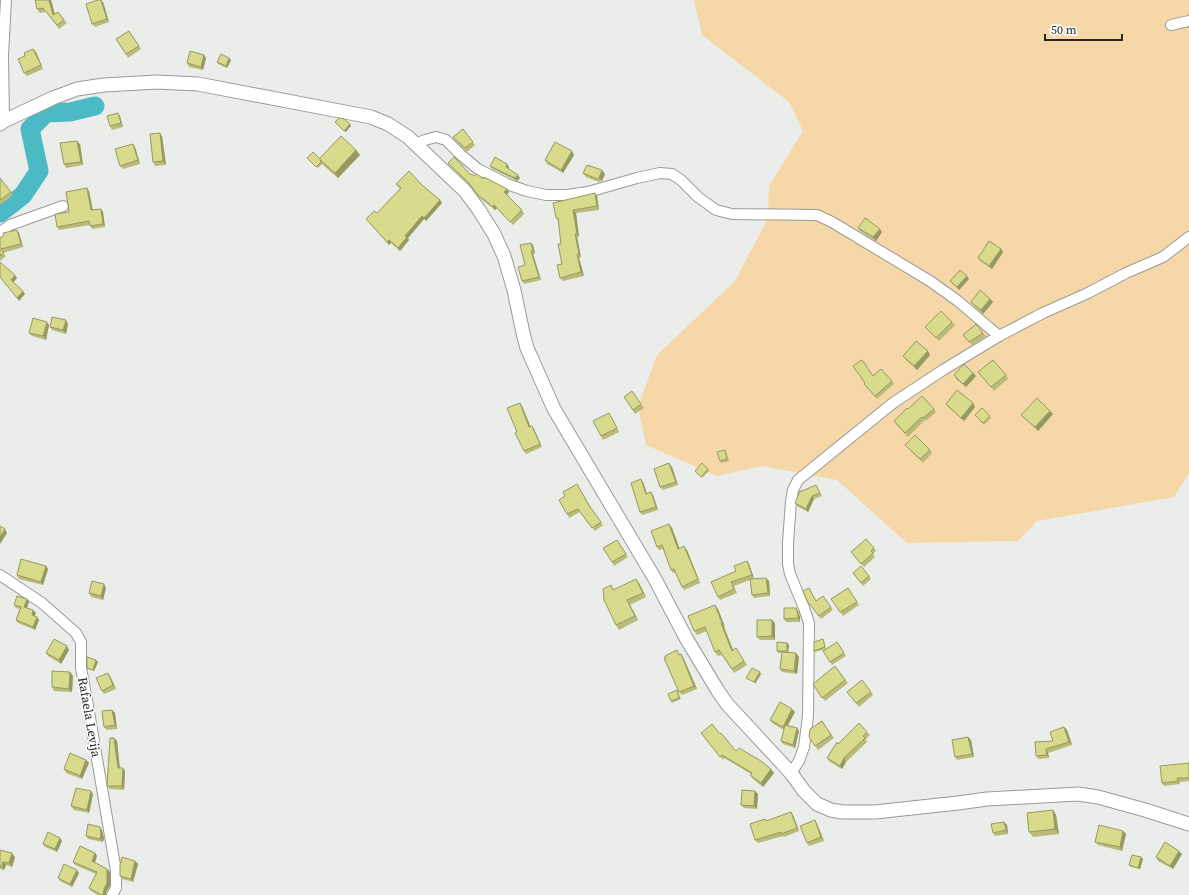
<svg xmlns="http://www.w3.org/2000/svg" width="1189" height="895" viewBox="0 0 1189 895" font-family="'Source Serif 4',serif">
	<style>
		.grass { fill: #f5d7a8 }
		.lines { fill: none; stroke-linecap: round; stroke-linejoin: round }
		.river { stroke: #4bbac4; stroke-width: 19 }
		.minor-casing { stroke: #989a98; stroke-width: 12 }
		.major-casing { stroke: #989a98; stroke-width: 15 }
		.minor { stroke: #fff; stroke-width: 10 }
		.major { stroke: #fff; stroke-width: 13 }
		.wall { fill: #babb78 }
		.shaded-wall { fill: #979962 }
		.building { fill: #d8da8c; stroke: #979962 }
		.labels { text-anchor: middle; stroke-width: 3; stroke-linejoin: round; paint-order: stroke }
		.street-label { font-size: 13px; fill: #252625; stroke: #fff }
	</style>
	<rect width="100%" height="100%" fill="#ebedea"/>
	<polygon class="grass" points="694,0 1189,0 1189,473 1174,497 1037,521 1018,541 907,543 837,480 762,466 717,476 646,445 638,407 657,355 735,281 768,218 769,186 803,131 789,102 702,35"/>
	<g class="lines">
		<polyline class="river" points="0,213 23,195 39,171 30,129 46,113 70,112 95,106"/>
		<g class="minor-casing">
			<g id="minor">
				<polyline points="1171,25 1189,21"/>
				<polyline points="4,121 3,56 6,0"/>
				<polyline points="415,144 425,140 436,137 446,140 461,155 478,169 507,184 527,191 546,195 567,195 588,192 637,178 660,173 672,174 681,180 698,197 716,210 732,214 817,215 832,222 930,281 958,301 999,336"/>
				<polyline points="0,232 10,225 63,206"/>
				<polyline points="0,575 42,603 76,633 81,642 81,668 87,700 116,871 116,888 112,895"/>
				<polyline points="791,773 799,761 804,747 808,716 809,623 804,608 790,574 788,564 788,543 791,501 793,490 798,480 893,403 943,370 999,336 1043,313 1088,293 1126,273 1163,257 1189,237"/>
			</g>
		</g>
		<g class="major-casing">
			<polyline id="major" points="0,124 4,121 53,98 77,89 104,85 157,82 198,84 371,117 388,124 408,137 465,191 479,210 494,234 504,256 514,290 523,333 527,348 554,409 655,579 686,638 718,691 727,704 791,773 804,791 817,804 831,810 842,812 875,812 958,803 987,799 1078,794 1098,797 1145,810 1189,824"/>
		</g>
		<use href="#minor" class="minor"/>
		<use href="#major" class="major"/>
	</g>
	<g class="wall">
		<polygon points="35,0 51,0 55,14 58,12 67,23 59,29 46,12 40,13 37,9"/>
		<polygon points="103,2 109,22 95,27 92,24"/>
		<polygon points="129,31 141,49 128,58 116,39"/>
		<polygon points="33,49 36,52 43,69 27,76 24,73 25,56"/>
		<polygon points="204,55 206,58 203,70 189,67 187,63"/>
		<polygon points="231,60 227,68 218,64 217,62"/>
		<polygon points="120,116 123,127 112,130 110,126"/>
		<polygon points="463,129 475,145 467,152 455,140 453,137"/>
		<polygon points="162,136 166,165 155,166 153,162"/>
		<polygon points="80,144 83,165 66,168 64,164"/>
		<polygon points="133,144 135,147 140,164 123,169 120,166"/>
		<polygon points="356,150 360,155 338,178 322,164 318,168 307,158 320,159"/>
		<polygon points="574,155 563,173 547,164 545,160"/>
		<polygon points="448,163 474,176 483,179 507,189 509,192 507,195 522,210 524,214 513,225 497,208 495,210 480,198 470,185 450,166"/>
		<polygon points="490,166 509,167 508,169 520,178 517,181 492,169"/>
		<polygon points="583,173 605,174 602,181 599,182 586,177"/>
		<polygon points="0,178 13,195 0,205"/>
		<polygon points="396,184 422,185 442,203 426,221 424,219 408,238 409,240 400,251 391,243 389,245 366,219 377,213 400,189"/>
		<polygon points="87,188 89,191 93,210 101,209 103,212 105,227 92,229 90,225 59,230 57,227"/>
		<polygon points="595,193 597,196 599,210 576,213 579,237 577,237 581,257 579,258 584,276 563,281 560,278 562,264 561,244 558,220 556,218"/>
		<polygon points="858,228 882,232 876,241 860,231"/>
		<polygon points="19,233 23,247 3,253 6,256 0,261 0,238"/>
		<polygon points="533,245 535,254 533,254 541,280 524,284 522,281 525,265"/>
		<polygon points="1001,249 1003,252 992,269 980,261 978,258"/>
		<polygon points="969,279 959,290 950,281"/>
		<polygon points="990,299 993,302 983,314 973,305 971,302"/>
		<polygon points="952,322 955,325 939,341 925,327"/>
		<polygon points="68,324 66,334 52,330 50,327"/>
		<polygon points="49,325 46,340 32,336 29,333"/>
		<polygon points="983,333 986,336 972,345 963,335"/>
		<polygon points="930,355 917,370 905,359 903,356"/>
		<polygon points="978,372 1006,375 1008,379 994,391"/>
		<polygon points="973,373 976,376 966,387 956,379 954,375"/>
		<polygon points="873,376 892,381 894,384 877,399 864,384"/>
		<polygon points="632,391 644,408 635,414 624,397"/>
		<polygon points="520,403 522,406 530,426 534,429 542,447 526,454 524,451 517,432"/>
		<polygon points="946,404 975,407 964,421 948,407"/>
		<polygon points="908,409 934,409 936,412 926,421 925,420 908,437 896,424 894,421"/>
		<polygon points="1053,414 1038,431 1024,418 1021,415"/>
		<polygon points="611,416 619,432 603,440 601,436"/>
		<polygon points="976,416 990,416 991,418 984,425"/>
		<polygon points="905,445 930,450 932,453 923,463"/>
		<polygon points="726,451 729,461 721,463 720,461"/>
		<polygon points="672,467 678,485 663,490 660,487"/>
		<polygon points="708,469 709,471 702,478 695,471"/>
		<polygon points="643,482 647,494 653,495 658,510 642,515 640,512"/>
		<polygon points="577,484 592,509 603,525 595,531 580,512 569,518 567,514 565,496"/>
		<polygon points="816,485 822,496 814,499 808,512 797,506 795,503 802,491"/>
		<polygon points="669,524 672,528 679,548 687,550 700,583 684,590 682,587 676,572 673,573 671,570 663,549 659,550 657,547"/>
		<polygon points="617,540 628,557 614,566 612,562"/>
		<polygon points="874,548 876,551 873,554 875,557 864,567 851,552"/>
		<polygon points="747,561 749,564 754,578 752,579 766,578 769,581 770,596 754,598 752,595 750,580 734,586 737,593 720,600 718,597 736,571"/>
		<polygon points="46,566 48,569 43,585 19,579 17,575"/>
		<polygon points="853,573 869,576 871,579 863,586"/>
		<polygon points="639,583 646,597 630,605 638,620 619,630 616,625 611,585 614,590"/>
		<polygon points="106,588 103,600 91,597 89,593"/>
		<polygon points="809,588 816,601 823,596 833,610 821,619 807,601"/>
		<polygon points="848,588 859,605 843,616 831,599"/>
		<polygon points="27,599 29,602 27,608 33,610 36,613 34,616 37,617 39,620 35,630 18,623 16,620 20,609 16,608 14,605"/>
		<polygon points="718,609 725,627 724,627 733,650 736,648 747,665 734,673 722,655 718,656 715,652 707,631 697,635 694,631"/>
		<polygon points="798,611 800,617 800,622 786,622 784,619"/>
		<polygon points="775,623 775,640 760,640 757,637"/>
		<polygon points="824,641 826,649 837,642 846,656 832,665 823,651 826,649 815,652 814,651"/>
		<polygon points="787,643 789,645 788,652 799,657 797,674 782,672 780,669 782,653 778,653 777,651"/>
		<polygon points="69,650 61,664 48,656 46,653"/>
		<polygon points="681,654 683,657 697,689 682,695 679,692 679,655"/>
		<polygon points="96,660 98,662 94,671 88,669 87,668"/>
		<polygon points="835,666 848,683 825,701 813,684"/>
		<polygon points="70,672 73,676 72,692 54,691 52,687"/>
		<polygon points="110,676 116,689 104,694 102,691"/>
		<polygon points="862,680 873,695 859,707 847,692"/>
		<polygon points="678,692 681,699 672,703 671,701"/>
		<polygon points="112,710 115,713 117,729 107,730 104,727"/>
		<polygon points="795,712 788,725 797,728 799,731 795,748 783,744 781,741 784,730 772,723 770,720"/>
		<polygon points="822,721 834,738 818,750 809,737"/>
		<polygon points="1064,727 1067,730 1072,745 1048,753 1049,758 1039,759 1036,756 1053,741"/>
		<polygon points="867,732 870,735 866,739 867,742 846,762 842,769 830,762 827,758 838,744"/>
		<polygon points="701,733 720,734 736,751 774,773 763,787 753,779 750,775 751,774 724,758 723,760"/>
		<polygon points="968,737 971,740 974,757 957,760 955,757"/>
		<polygon points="114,738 117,741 120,768 125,771 124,790 110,789 107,786"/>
		<polygon points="86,760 89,763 82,779 66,773 64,769"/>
		<polygon points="1189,763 1189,781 1180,782 1180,784 1164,786 1162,783"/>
		<polygon points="755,791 758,794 757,809 744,808 741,805"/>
		<polygon points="93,794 89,813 74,810 71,806"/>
		<polygon points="1053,810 1056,815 1059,834 1033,837 1029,832"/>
		<polygon points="791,812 793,815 799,831 784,837 783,836 758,843 755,840 765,819 766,821"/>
		<polygon points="1004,822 1007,825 1008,834 995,836 993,833"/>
		<polygon points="817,824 824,841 809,846 807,843"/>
		<polygon points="102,830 104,838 103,842 88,839 86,836"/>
		<polygon points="1123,831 1126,834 1122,851 1098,845 1095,842"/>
		<polygon points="62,841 57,852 45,847 43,844"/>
		<polygon points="0,850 15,857 12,867 6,865 4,870 0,869"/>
		<polygon points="95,853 97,856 95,863 107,869 110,872 110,886 106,892 106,895 98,895 91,891 89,888 96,874 75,865 73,862"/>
		<polygon points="1182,854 1173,869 1158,861 1156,857"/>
		<polygon points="1141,857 1143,859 1140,869 1131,867 1129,865"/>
		<polygon points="135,861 138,864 133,882 122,879 120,876"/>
		<polygon points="79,873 72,887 60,881 58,878"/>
	</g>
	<g class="shaded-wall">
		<polygon points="49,0 51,0 56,19 53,15"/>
		<polygon points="101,0 103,2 109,22 107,19"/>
		<polygon points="33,49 36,52 43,69"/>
		<polygon points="204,55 206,58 203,70 201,67"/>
		<polygon points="229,58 231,60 227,68 226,66"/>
		<polygon points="118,113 120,116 123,127 121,123"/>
		<polygon points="350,124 351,126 346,132 344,131"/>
		<polygon points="160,133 162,136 166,165 163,161"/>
		<polygon points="77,141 80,144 83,165 81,162"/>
		<polygon points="133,144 135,147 140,164 138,160"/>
		<polygon points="356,150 360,155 338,178 335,173"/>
		<polygon points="572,151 574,155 563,173 561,170"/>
		<polygon points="507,164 509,167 508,170 506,167"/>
		<polygon points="602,170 605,174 602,181 599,178"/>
		<polygon points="518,175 520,178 517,181 515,178"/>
		<polygon points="87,188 89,191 93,213 91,210"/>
		<polygon points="507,189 509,192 506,196 504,192"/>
		<polygon points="595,193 597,196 599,210 597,206"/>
		<polygon points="440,200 442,203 426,221 424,218"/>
		<polygon points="494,205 497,208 495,210 493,207"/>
		<polygon points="101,209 103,212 105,227 103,224"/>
		<polygon points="573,210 576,213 579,237 577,234"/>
		<polygon points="422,216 424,219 408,238 409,240 400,251 398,248 405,236"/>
		<polygon points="880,229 882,232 876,241 873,237"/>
		<polygon points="17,230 19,233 23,247 21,244"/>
		<polygon points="575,234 577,237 581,257 579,254"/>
		<polygon points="389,240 391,243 389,245 387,242"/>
		<polygon points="531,243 533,245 535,254 533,251"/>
		<polygon points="1001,249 1003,252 992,269 989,266"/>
		<polygon points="531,251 533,254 541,280 539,277"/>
		<polygon points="577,254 579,258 584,276 581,272"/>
		<polygon points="15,275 17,278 13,283 11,280"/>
		<polygon points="967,276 969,279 959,290 957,287"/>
		<polygon points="23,291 25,294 19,301 17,298"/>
		<polygon points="990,299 993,302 983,314 981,310"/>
		<polygon points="66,320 68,324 66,334 63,330"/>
		<polygon points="47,322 49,325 46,340 43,336"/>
		<polygon points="928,351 930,355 917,370 914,366"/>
		<polygon points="973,373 976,376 966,387 963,384"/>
		<polygon points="520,403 522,406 532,430 529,427"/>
		<polygon points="973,403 975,407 964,421 961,418"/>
		<polygon points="1050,411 1053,414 1038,431 1035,427"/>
		<polygon points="532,426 534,429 542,447 540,444"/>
		<polygon points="669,463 672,467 678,485 676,482"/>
		<polygon points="641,479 643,482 648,497 646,494"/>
		<polygon points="651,492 653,495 658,510 656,507"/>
		<polygon points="812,496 814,499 808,512 806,509"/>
		<polygon points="669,524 672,528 681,552 678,549"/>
		<polygon points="5,529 7,533 0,544 0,537"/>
		<polygon points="684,546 687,550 700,583 698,579"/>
		<polygon points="747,561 749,564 754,578 752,575"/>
		<polygon points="46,566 48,569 43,585 41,582"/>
		<polygon points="766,578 769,581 770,596 768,593"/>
		<polygon points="636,579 639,583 646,597 643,593"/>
		<polygon points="104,584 106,588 103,600 101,596"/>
		<polygon points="27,599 29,602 26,610 24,607"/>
		<polygon points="627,600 630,605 638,620 635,616"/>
		<polygon points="715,605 718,609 725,627 722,623"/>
		<polygon points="796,608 798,611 800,617 800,622 798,618"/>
		<polygon points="33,610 36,613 34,618 32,615"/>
		<polygon points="37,617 39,620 35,630 33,627"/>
		<polygon points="772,620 775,623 775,640 772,636"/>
		<polygon points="721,623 724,627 735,655 732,651"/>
		<polygon points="787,643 789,645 788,653 787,651"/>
		<polygon points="67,646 69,650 61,664 59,660"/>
		<polygon points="796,653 799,657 797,674 794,671"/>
		<polygon points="681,654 683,657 697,689 694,686"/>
		<polygon points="96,660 98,662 94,671 93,670"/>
		<polygon points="70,672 73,676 72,692 69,689"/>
		<polygon points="760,672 761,674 755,684 754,682"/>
		<polygon points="108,673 110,676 116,689 113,685"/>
		<polygon points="792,709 795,712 785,730 783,727"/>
		<polygon points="112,710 115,713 117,729 115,725"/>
		<polygon points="1064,727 1067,730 1072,745 1069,742"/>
		<polygon points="797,728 799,731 795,748 793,745"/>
		<polygon points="968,737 971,740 974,757 972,754"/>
		<polygon points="114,738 117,741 120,771 118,768"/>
		<polygon points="1046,749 1048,753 1049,758 1047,755"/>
		<polygon points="844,758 846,762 842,769 840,766"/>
		<polygon points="86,760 89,763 82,779 80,776"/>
		<polygon points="123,768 125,771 124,790 122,786"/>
		<polygon points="771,769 774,773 763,787 761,783"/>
		<polygon points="91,791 93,794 89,813 87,810"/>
		<polygon points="755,791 758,794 757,809 754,806"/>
		<polygon points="1053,810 1056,815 1059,834 1055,829"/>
		<polygon points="791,812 793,815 799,831 797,828"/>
		<polygon points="815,820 817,824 824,841 821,837"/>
		<polygon points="1004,822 1007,825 1008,834 1006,830"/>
		<polygon points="100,827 102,830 104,838 103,842 100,839"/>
		<polygon points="1123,831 1126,834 1122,851 1120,847"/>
		<polygon points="60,838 62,841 57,852 55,849"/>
		<polygon points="1179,851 1182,854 1173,869 1170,866"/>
		<polygon points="12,853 15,857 12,867 9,863"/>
		<polygon points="95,853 97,856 94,864 92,861"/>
		<polygon points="1141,857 1143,859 1140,869 1138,868"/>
		<polygon points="135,861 138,864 133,882 131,879"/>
		<polygon points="3,862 6,865 4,870 2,867"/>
		<polygon points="107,869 110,872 110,886 106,892 106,895 103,895"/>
		<polygon points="77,870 79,873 72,887 70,884"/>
	</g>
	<g class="building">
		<polygon points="35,0 49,0 53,15 58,12 64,20 57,25 43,8 37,9"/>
		<polygon points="98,0 101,0 107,19 92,24 86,4"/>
		<polygon points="129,31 139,46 126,54 116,39"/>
		<polygon points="33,49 41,65 24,73 18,59 25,56 24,53"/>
		<polygon points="190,51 204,55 201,67 187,63"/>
		<polygon points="221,54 229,58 226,66 217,62"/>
		<polygon points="118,113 121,123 110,126 107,116"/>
		<polygon points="339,118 344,119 350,124 344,131 335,122"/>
		<polygon points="463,129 473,142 465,148 453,137"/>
		<polygon points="160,133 163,161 153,162 150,134"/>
		<polygon points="341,136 356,150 335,173 319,159"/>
		<polygon points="77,141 81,162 64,164 60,143"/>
		<polygon points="555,142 572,151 561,170 545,160"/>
		<polygon points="133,144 138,160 120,166 115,149"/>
		<polygon points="313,152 320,159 321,162 316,167 307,158"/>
		<polygon points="454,157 471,175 472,174 474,176 477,174 483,179 484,177 507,189 504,192 522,210 510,222 494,205 493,207 478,195 468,182 448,163"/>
		<polygon points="495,157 507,164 506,167 518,175 515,178 490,166"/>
		<polygon points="587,165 602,170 599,178 597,179 583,173"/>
		<polygon points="409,171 422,185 440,200 424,218 422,216 405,236 407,237 398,248 389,240 387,242 366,219 374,211 377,213 401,188 396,184"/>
		<polygon points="0,178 11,192 0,200"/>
		<polygon points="87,188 91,210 101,209 103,224 90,226 89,221 57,227 55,214 69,212 66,192"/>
		<polygon points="595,193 597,206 573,210 577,234 575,234 579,254 577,254 581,272 560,278 557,265 562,264 558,244 561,244 558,218 556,218 553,203"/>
		<polygon points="865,218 880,229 873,237 858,228"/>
		<polygon points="17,230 21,244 1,249 4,253 0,256 0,238 4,235 3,233"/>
		<polygon points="989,241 1001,249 989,266 978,258"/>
		<polygon points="531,243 533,251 531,251 539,277 522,281 518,267 525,265 520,245"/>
		<polygon points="0,262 15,275 11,280 23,291 17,298 0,277"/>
		<polygon points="960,270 967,276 957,287 950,281"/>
		<polygon points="980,290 990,299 981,310 971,302"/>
		<polygon points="941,311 952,322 936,338 925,327"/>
		<polygon points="52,317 66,320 63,330 50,327"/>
		<polygon points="33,318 47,322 43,336 29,333"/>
		<polygon points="976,324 983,333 969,342 963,335"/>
		<polygon points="916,341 928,351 914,366 903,356"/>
		<polygon points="862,360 873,376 881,369 892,381 875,396 864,384 865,383 853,366"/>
		<polygon points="993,360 1006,375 991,387 978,372"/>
		<polygon points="964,364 973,373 963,384 954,375"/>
		<polygon points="957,390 973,403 961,418 946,404"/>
		<polygon points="632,391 641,404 633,410 624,397"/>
		<polygon points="922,396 934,409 923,418 922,417 905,433 894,421 907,408 908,409"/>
		<polygon points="1037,398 1050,411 1035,427 1021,415"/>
		<polygon points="520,403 529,427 532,426 540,444 524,451 515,433 517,432 507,408"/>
		<polygon points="982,408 990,416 983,423 975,415"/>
		<polygon points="609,413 617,428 601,436 593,421"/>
		<polygon points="915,435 930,450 920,459 905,445"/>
		<polygon points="725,450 727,459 720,461 717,452"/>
		<polygon points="669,463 676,482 660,487 654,469"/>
		<polygon points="702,463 708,469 701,477 695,471"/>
		<polygon points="641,479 646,494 651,492 656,507 640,512 631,483"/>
		<polygon points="577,484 590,507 601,522 592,528 578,509 567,514 559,500 565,496 563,492"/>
		<polygon points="816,485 820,493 812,496 806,509 795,503 800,491 802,491"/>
		<polygon points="669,524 678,549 684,546 698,579 682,587 674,569 671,570 662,545 657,547 651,531"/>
		<polygon points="0,526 5,529 0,537"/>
		<polygon points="866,539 874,548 871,551 873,553 861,564 851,552"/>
		<polygon points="617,540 626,554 612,562 603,548"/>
		<polygon points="21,559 46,566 41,582 17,575"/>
		<polygon points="747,561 752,575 731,582 734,589 718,597 711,582 736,571 734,566"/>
		<polygon points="861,566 869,576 861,583 853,573"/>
		<polygon points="766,578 768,593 752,595 750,579"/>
		<polygon points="636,579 643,593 627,600 635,616 616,625 604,600 603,589 611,585 613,590"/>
		<polygon points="92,581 104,584 101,596 89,593"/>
		<polygon points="809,588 816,601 823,596 831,607 819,616 807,601 803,591"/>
		<polygon points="848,588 857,602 840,612 831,599"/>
		<polygon points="17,596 27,599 24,607 33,610 32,615 37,617 33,627 16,620 21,607 14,605"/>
		<polygon points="715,605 722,623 721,623 732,651 736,648 744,661 732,669 719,650 715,652 705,627 694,631 688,616"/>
		<polygon points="784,608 796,608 798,614 798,618 784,619"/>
		<polygon points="757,620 772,620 772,636 757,637"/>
		<polygon points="54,639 67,646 59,660 46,653"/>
		<polygon points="823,639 825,647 814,651 814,642"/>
		<polygon points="777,642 787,643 787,651 777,651"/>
		<polygon points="837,642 844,653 830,662 823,651"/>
		<polygon points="677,650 679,655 681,654 694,686 679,692 664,658 666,658 665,656"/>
		<polygon points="782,652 796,653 794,671 780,669"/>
		<polygon points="87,657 96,660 93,670 87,668"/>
		<polygon points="835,666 845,680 822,698 813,684"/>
		<polygon points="752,668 760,672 754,682 746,678"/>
		<polygon points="52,671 70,672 69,689 52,687"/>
		<polygon points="108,673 113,685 102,691 96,678"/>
		<polygon points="862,680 871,692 856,703 847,692"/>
		<polygon points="677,690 679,698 671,701 668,694"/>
		<polygon points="780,702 792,709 783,727 770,720"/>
		<polygon points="112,710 115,725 104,727 102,711"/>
		<polygon points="822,721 831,735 815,746 809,737 810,729"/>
		<polygon points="859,723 867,732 863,736 865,738 844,758 840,766 827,758 837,742 838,744"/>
		<polygon points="712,724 720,734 721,733 736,751 739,748 761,761 771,769 761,783 750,775 752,773 722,755 720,757 701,733"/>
		<polygon points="785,725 797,728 793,745 781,741"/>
		<polygon points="1064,727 1069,742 1046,749 1047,755 1036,756 1035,742 1053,741 1050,732"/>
		<polygon points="968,737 972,754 955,757 952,740"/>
		<polygon points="110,738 114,738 118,768 123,768 122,786 107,786"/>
		<polygon points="70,753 86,760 80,776 64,769"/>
		<polygon points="1189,763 1189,778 1177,778 1178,781 1162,783 1160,766"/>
		<polygon points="76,788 91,791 87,810 71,806"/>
		<polygon points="742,790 755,791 754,806 741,805"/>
		<polygon points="1053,810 1055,829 1029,832 1027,813"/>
		<polygon points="791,812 797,828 781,834 781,832 755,840 750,824 765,819 766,821"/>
		<polygon points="815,820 821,837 807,843 800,826"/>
		<polygon points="1004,822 1006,830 993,833 991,824"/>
		<polygon points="88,824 100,827 101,834 100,839 86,836"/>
		<polygon points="1099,825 1123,831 1120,847 1095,842"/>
		<polygon points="48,832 60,838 55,849 43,844"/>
		<polygon points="1165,842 1179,851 1170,866 1156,857"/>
		<polygon points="80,846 95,853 92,861 107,869 107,883 104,889 103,895 101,895 89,888 97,872 73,862"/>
		<polygon points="0,850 12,853 9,863 3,862 2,867 0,866"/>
		<polygon points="1132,855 1141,857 1138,868 1129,865"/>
		<polygon points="122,857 135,861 131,879 120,876 120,865"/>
		<polygon points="64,864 77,870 70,884 58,878"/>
	</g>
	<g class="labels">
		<g class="street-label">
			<text transform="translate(90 717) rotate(80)" y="5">Rafaela Levija</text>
		</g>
	</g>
	<path d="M1045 34v6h77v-6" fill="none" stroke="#252625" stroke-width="2"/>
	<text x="1051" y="34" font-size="12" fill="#252625" stroke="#ffffff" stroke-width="3" paint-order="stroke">50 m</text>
</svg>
